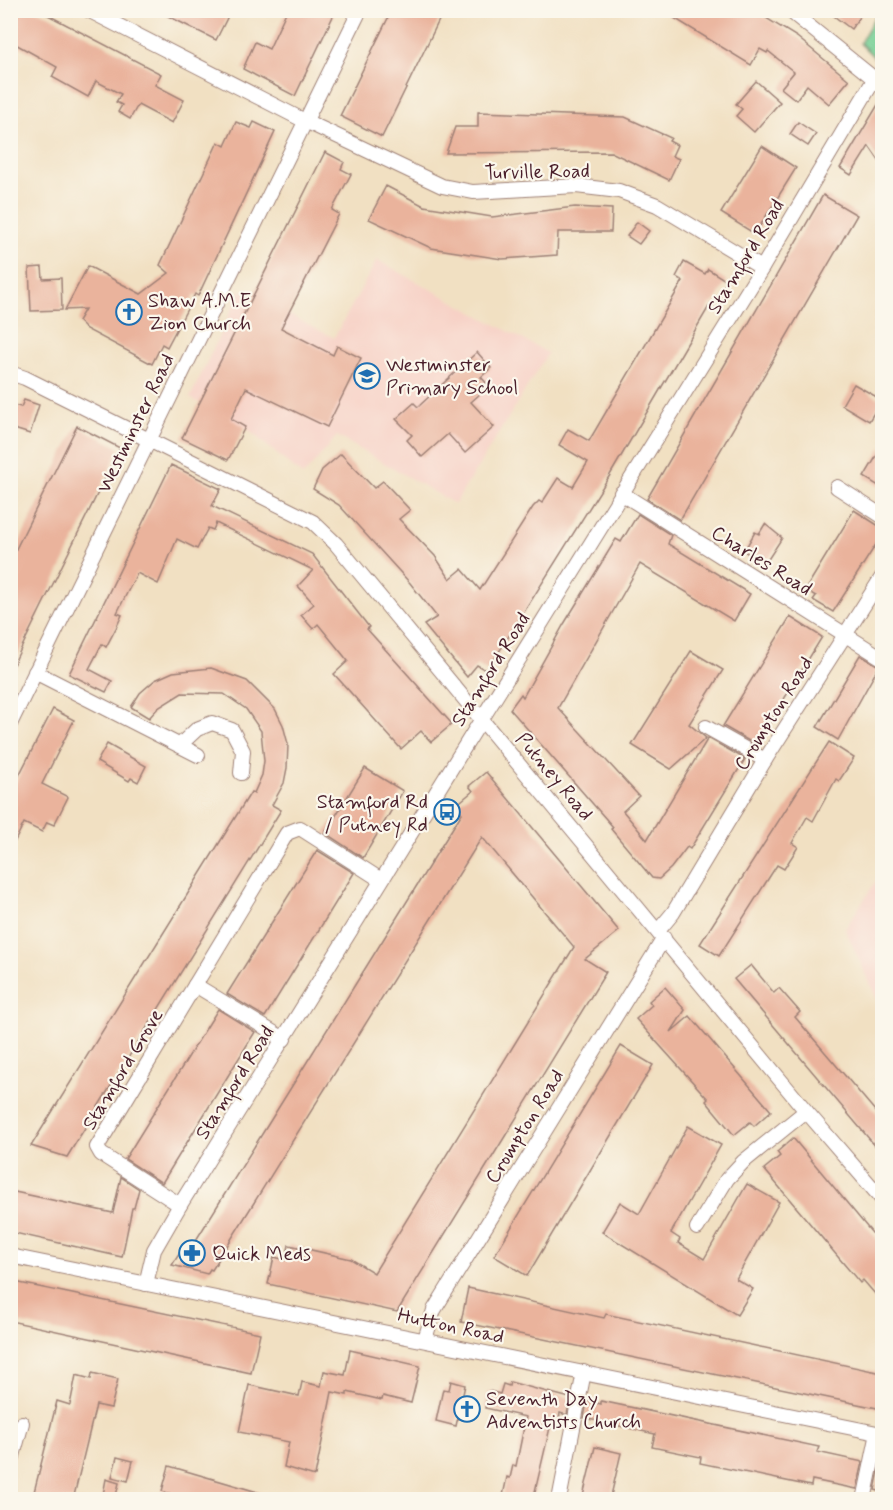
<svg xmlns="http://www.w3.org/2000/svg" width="893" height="1510" viewBox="0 0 893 1510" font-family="Mynerve,sans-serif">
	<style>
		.built { fill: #f7d1c6 }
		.green { fill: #78d096; stroke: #617860; stroke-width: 1.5 }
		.building { fill: #eab39c }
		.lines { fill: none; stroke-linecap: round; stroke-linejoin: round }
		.minor-casing { stroke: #9e8076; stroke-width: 16 }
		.minor { stroke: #fff; stroke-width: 14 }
		.labels { text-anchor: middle; stroke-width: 4.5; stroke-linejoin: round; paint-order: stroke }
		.street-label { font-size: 20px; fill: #4a1f2b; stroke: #fbf7ec }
		.poi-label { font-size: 20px; fill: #4a1f2b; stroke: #fbf7ec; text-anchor: start }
	</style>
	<rect width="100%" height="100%" fill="#fbf7ec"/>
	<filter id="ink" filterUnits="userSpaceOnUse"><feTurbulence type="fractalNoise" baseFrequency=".0167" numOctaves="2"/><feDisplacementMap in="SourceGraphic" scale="12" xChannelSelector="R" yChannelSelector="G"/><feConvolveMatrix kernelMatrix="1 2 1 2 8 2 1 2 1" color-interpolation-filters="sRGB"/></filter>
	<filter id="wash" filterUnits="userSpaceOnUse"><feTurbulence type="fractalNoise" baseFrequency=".008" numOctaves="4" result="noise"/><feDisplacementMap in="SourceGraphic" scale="24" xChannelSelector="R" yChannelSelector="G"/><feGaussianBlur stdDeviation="1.35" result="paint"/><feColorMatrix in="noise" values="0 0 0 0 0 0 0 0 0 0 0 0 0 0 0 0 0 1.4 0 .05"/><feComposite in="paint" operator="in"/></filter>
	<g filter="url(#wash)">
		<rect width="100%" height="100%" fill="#f1e0c2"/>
		<g class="built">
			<polygon points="377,260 548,353 455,504 337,436 303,476 245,427 190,398 241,290 334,338"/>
			<polygon points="882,872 882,1010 845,929"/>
		</g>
		<polygon class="green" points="878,11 882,11 882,65 860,43"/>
		<g id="blocks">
			<g class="building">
				<polygon points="10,10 35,10 48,15 161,74 155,85 184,100 172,123 138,105 130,119 118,112 122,105 116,102 121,94 96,81 88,97 52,77 57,67 10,41"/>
				<polygon points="156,10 218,10 228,16 216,40"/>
				<polygon points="287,10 336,10 295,96 243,69 255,42 269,49"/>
				<polygon points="392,10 444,10 382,137 340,116"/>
				<polygon points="661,10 753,10 797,37 849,80 829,104 807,85 796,100 781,88 794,72 768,51 767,53 760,49 751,65"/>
				<polygon points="826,10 864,10 851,29"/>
				<polygon points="756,81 780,102 754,132 736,116 742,109 736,104"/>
				<polygon points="882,98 882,165 869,146 851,175 840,168"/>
				<polygon points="478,112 625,117 671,138 669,141 677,145 672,156 679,159 669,180 611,152 446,153 455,127 478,127"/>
				<polygon points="236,122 251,128 254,122 275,132 198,296 195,294 167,347 162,344 152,364 86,329 78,321 85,309 65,310 88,266 141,294 169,273 160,265 218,142 225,146"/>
				<polygon points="798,122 816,134 808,146 790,134"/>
				<polygon points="762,146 796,168 755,234 721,213"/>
				<polygon points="325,152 344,162 341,169 351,174 332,210 339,214 281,328 333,355 337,346 361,358 327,427 246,388 231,419 245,427 228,460 182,438"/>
				<polygon points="386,186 424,206 492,217 575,207 612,209 611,232 558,232 557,255 502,259 431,248 369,219"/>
				<polygon points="823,195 857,215 680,520 647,499"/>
				<polygon points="637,222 649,231 639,244 627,236"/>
				<polygon points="684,262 705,274 708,269 727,281 713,304 711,303 610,475 487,671 477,665 467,677 424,625 437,617 410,583 339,505 313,489 322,470 341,454 374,488 383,481 410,510 399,519 435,556 450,579 462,569 480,590 533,507 539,501 542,503 558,478 573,487 588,462 559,445 568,429 589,441 683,281 676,277"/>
				<polygon points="42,267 43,279 61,278 62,310 31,311 29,268"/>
				<polygon points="477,352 491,368 481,377 489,386 471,402 494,427 465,453 448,434 422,457 407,440 412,435 396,419 414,403 418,407"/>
				<polygon points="854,384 882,400 869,421 842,405"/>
				<polygon points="24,400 39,405 30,434 11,428 14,419 10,418 10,404 21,407"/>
				<polygon points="77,426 120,448 10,671 10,561"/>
				<polygon points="882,447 882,488 864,477"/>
				<polygon points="171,465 221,489 212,506 312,554 369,627 367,629 452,724 431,742 421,731 401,749 334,674 348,661 318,624 313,629 301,615 314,604 298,586 313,570 216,523 213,530 208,528 197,549 177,539 158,584 137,573 117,613 122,615 116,628 106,647 102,644 89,669 112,681 106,692 69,674"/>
				<polygon points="854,510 882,528 882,535 833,612 813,600 816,596 805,590"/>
				<polygon points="638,514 671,535 668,544 750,594 734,621 640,564 558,708 639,796 623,811 647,840 708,738 745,759 690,849 687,847 671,868 659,879 652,878 611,829 613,827 510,709 521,694 523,697 564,624 616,539 621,542"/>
				<polygon points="765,524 782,538 765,564 744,551 755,532 759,534"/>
				<polygon points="790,617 822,637 756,745 723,726"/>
				<polygon points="691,651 723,670 689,724 706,738 671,769 632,745"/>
				<polygon points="860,655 879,666 838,740 817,727"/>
				<polygon points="211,668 247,681 275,709 283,725 288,744 287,768 284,783 272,805 281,810 67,1157 31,1146 251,792 254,793 262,775 264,761 261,731 246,709 224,694 182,693 158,708 149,718 131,707 140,693 155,680 173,672"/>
				<polygon points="53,709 74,720 42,784 68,797 54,825 47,822 42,832 24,823 10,851 10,793"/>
				<polygon points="829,742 854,758 839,781 836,779 813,821 807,817 792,843 798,847 784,869 777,865 719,956 700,944"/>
				<polygon points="107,744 146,766 138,782 131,778 129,781 97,762"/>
				<polygon points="365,768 403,791 363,858 325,833"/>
				<polygon points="486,772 619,931 585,959 606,972 397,1312 268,1284 274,1257 286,1260 289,1245 351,1259 374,1273 574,947 482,837 212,1270 210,1269 207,1274 172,1265 187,1242 193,1245 462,813 455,806 473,791 469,786"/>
				<polygon points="317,850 354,873 265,1017 227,994"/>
				<polygon points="751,965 774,993 779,988 800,1012 795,1017 882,1119 882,1154 734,979"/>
				<polygon points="665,987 685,1010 671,1032 690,1016 771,1111 754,1126 750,1122 734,1135 706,1101 708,1099 636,1019 652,1005 649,1001"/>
				<polygon points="218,1009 255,1032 162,1183 125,1159"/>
				<polygon points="621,1046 653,1065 527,1276 494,1256"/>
				<polygon points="688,1126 721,1145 671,1233 680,1239 678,1243 704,1259 747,1184 779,1202 736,1279 753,1289 737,1315 602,1232 620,1202 639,1214"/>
				<polygon points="793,1138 882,1245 882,1302 863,1280 860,1283 764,1169 780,1156 777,1152"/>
				<polygon points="121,1177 139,1189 134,1208 132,1208 122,1257 10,1232 10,1191 113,1213"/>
				<polygon points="10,1281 260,1333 251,1373 10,1321"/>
				<polygon points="468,1288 604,1318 606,1314 882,1373 882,1409 461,1322"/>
				<polygon points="350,1350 420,1366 411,1403 383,1396 382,1400 347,1392 347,1395 332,1392 315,1476 284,1467 289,1442 239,1432 249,1385 299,1396 302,1382 321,1386 324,1371 345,1375"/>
				<polygon points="92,1373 118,1379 111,1408 96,1405 73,1500 32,1500 57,1401 70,1405 76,1375 91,1379"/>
				<polygon points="451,1381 465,1385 456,1426 436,1421 443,1389 449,1390"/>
				<polygon points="510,1382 570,1398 567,1415 560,1413 559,1420 552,1419 533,1500 502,1500 507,1477 510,1478 513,1465 516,1466 526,1417 485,1408 489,1391 500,1394 503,1384 509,1386"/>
				<polygon points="587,1401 601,1404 601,1401 819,1447 817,1452 863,1462 857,1489 812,1480 811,1486 700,1463 701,1457 652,1447 655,1434 584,1418"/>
				<polygon points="595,1447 621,1453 610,1500 582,1500"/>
				<polygon points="117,1457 133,1461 128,1481 112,1477"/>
				<polygon points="169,1466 271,1496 270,1500 190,1500 162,1491"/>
				<polygon points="880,1466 882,1466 882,1492 875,1490"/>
				<polygon points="106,1479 119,1483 115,1500 102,1500"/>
			</g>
		</g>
	</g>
	<g filter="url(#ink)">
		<use href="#blocks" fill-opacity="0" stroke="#9e8076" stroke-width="1.5"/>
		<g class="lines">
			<g class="minor-casing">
				<g id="minor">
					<polyline points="88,10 299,118 442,186 473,192 576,186 619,191 657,205 762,268"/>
					<polyline points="789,10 882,85"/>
					<polyline points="10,373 25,378 313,522 336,544 806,1111 882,1199"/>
					<polyline points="837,487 882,516"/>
					<polyline points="621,493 882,658"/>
					<polyline points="35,672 198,755"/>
					<polyline points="10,724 360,10"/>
					<polyline points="706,727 765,760"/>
					<polyline points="181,744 197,729 212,723 232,730 243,751 241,773"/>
					<polyline points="658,931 673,913 765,760 882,577"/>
					<polyline points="195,985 284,1039"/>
					<polyline points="180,1205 101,1154 97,1147 287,833 300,828 381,880"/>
					<polyline points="697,1228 727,1179 743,1162 806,1111"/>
					<polyline points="10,1256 882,1434"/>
					<polyline points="146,1284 154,1250 180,1205 762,268 875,78"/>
					<polyline points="425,1339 434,1310 664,938"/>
					<polyline points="10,1467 22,1423"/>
					<polyline points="559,1500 584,1372"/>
					<polyline points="864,1500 878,1433"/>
				</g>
			</g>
			<use href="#minor" class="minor"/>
		</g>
	</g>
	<defs>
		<g id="church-ring" transform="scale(1.35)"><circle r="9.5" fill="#fbf7ec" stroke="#1f6fb2" stroke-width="1.5"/><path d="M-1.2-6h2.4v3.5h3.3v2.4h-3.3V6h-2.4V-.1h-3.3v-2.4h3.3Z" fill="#1f6fb2"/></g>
		<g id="school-ring" transform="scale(1.35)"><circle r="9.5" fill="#fbf7ec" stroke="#1f6fb2" stroke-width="1.5"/><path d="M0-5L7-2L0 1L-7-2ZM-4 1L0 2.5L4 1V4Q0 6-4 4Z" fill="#1f6fb2"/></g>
		<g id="bus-ring" transform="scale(1.35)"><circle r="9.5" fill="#fbf7ec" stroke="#1f6fb2" stroke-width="1.5"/><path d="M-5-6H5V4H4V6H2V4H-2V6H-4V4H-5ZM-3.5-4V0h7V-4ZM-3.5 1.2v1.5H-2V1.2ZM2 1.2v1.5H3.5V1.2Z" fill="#1f6fb2"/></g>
		<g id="pharmacy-ring" transform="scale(1.35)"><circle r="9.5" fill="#fbf7ec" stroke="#1f6fb2" stroke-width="1.5"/><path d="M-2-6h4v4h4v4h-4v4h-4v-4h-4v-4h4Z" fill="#1f6fb2"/></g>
	</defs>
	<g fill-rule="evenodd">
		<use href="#church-ring" x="129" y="312"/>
		<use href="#school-ring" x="367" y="376"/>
		<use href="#bus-ring" x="447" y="812"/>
		<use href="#pharmacy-ring" x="192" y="1253"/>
		<use href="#church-ring" x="467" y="1409"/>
	</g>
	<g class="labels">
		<g class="street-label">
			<text transform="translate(537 171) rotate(-1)" y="7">Turville Road</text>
			<text transform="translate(745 256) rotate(-59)" y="7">Stamford Road</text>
			<text transform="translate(135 423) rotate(-64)" y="7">Westminster Road</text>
			<text transform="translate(762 560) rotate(32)" y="7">Charles Road</text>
			<text transform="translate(490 669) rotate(-58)" y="7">Stamford Road</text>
			<text transform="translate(773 713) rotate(-58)" y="7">Crompton Road</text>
			<text transform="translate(555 776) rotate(50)" y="7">Putney Road</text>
			<text transform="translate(122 1069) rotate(-59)" y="7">Stamford Grove</text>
			<text transform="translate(234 1082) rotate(-58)" y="7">Stamford Road</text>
			<text transform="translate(524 1126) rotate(-58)" y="7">Crompton Road</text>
			<text transform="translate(451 1325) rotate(12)" y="7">Hutton Road</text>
		</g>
		<g class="poi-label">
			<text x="148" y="307">Shaw A.M.E<tspan x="148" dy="23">Zion Church</tspan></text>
			<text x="386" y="371">Westminster<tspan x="386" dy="23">Primary School</tspan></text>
			<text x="428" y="808" text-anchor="end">Stamford Rd<tspan x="428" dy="23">/ Putney Rd</tspan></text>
			<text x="212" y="1260">Quick Meds</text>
			<text x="486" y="1405">Seventh Day<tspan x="486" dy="23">Adventists Church</tspan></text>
		</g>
	</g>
	<rect width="893" height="1510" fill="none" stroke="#fbf7ec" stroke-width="36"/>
</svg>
